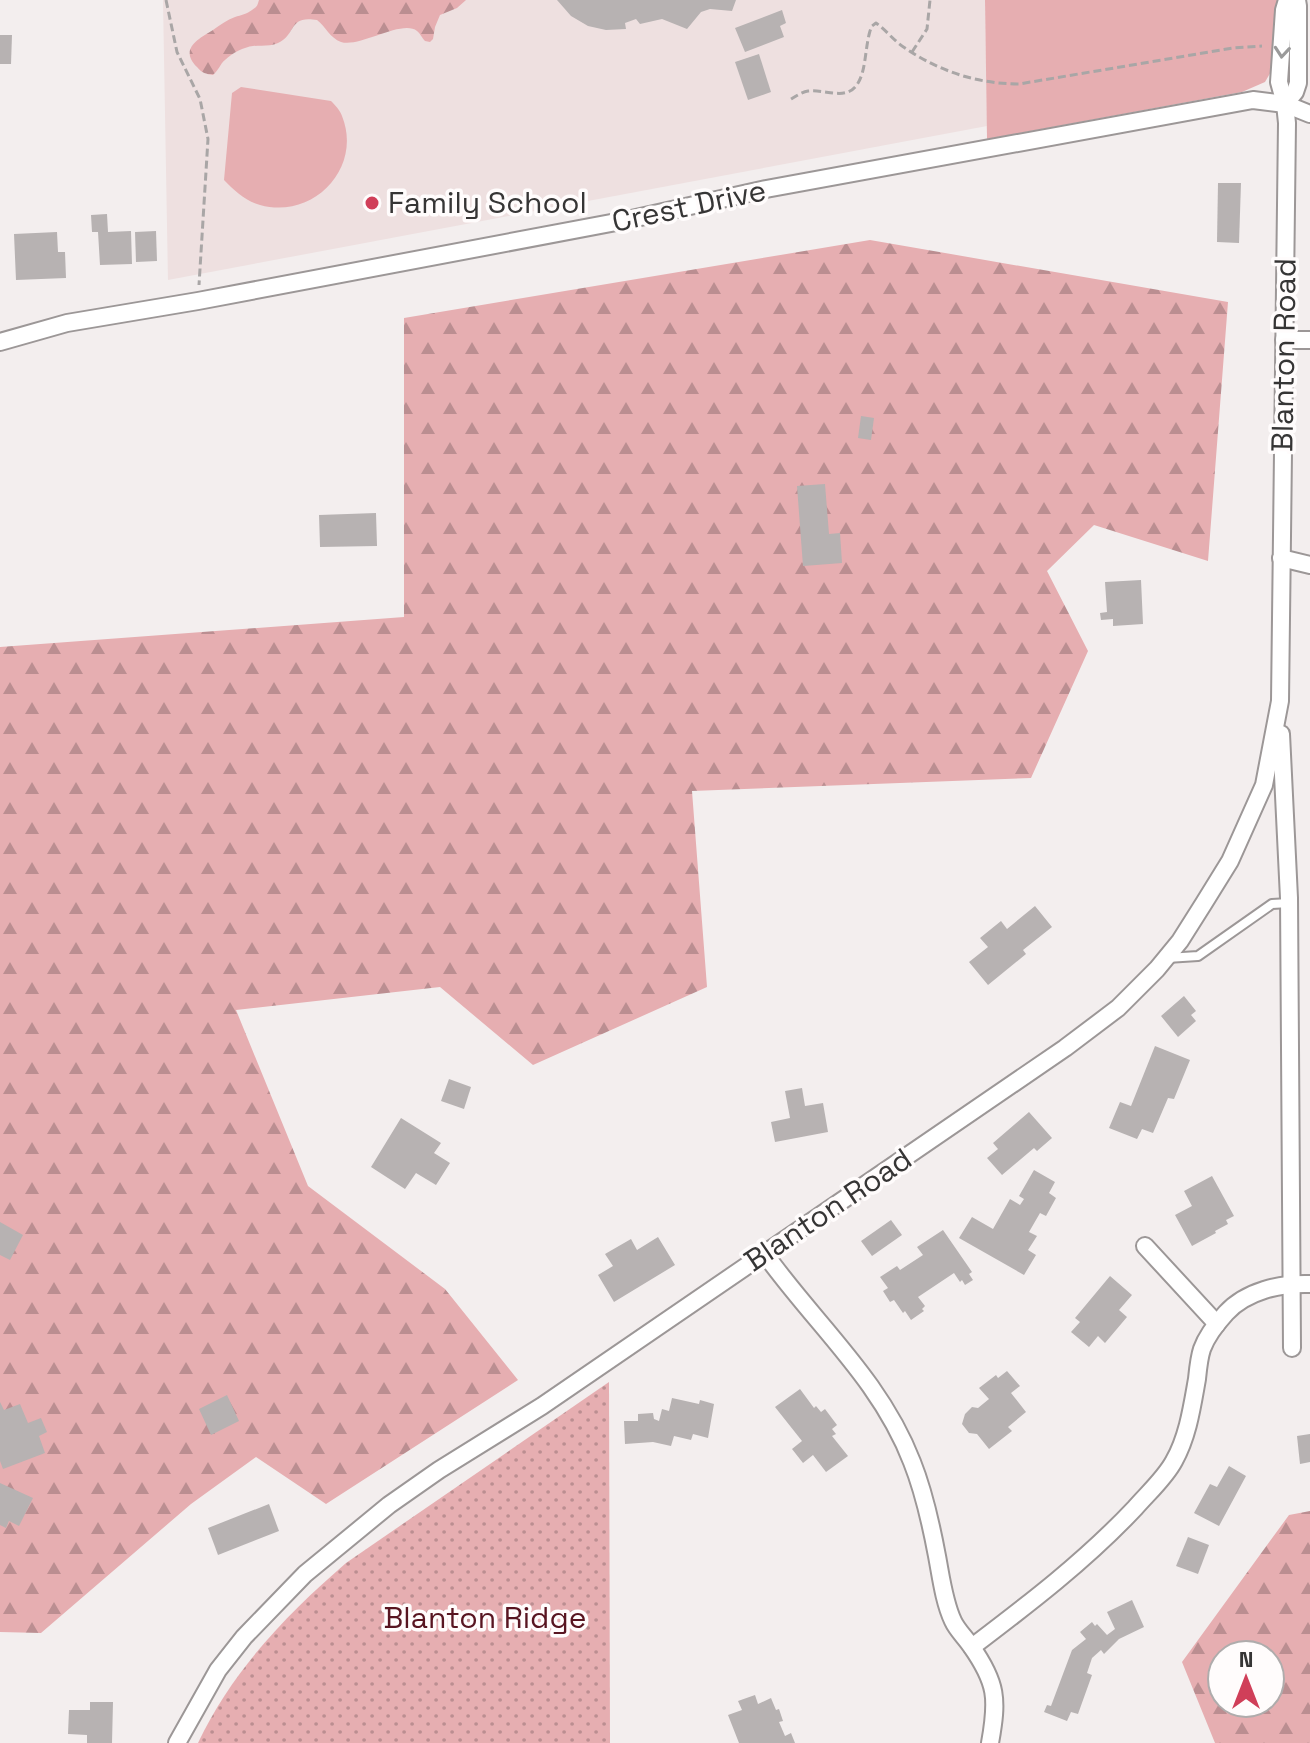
<svg xmlns="http://www.w3.org/2000/svg" width="1310" height="1743" viewBox="0 0 1310 1743" font-family="'Space Grotesk',sans-serif">
	<style>
		.built { fill: #eee0e0 }
		.green { fill: #e6aeb1 }
		.forest { fill: url(#forest-firs); fill-rule: evenodd }
		.park { fill: url(#park-dots) }
		.building { fill: #b7b2b2 }
		.lines { fill: none; stroke-linecap: round; stroke-linejoin: round }
		.service-casing { stroke: #9c9797; stroke-width: 12 }
		.minor-casing { stroke: #9c9797; stroke-width: 20 }
		.path { stroke: #a9a6a6; stroke-width: 3; stroke-dasharray: 8 4; stroke-linecap: butt }
		.service { stroke: #fff; stroke-width: 8 }
		.minor { stroke: #fff; stroke-width: 16 }
		.oneway { stroke: #9a9a9a }
		.poi-dot { fill: #d03f59; stroke: #fffcfc; stroke-width: 3 }
		.labels { text-anchor: middle; stroke-width: 7; stroke-linejoin: round; paint-order: stroke }
		.poi-label { font-size: 30px; fill: #363535; stroke: #fffcfc; text-anchor: start }
		.street-label { font-size: 30px; fill: #363535; stroke: #fffcfc }
		.park-label { font-size: 30px; fill: #581521; stroke: #fffcfc }
	</style>
	<defs>
		<pattern id="forest-firs" width="22" height="20" patternUnits="userSpaceOnUse" patternTransform="scale(2)"><rect width="22" height="20" fill="#e6aeb1"/><path d="M5 1l3.5 6h-7zM16 11l3.5 6h-7z" fill="#bb8e91"/></pattern>
		<pattern id="park-dots" width="8" height="8" patternUnits="userSpaceOnUse" patternTransform="scale(2)"><rect width="8" height="8" fill="#e6aeb1"/><path d="M2 2h.1M6 6h.1" fill="none" stroke="#bb8e91" stroke-width="1.8" stroke-linecap="round"/></pattern>
	</defs>
	<rect width="100%" height="100%" fill="#f3eeee"/>
	<polygon class="built" points="163,0 985,0 987,126 168,280"/>
	<g class="green">
		<polygon points="985,0 1280,0 1272,70 1265,82 1242,92 987,139"/>
		<path d="M241,87L331,101C335,105 340,110 342,116C363,168 313,220 260,205C245,201 234,190 224,180L232,93Z"/>
	</g>
	<g class="forest">
		<path d="M259,0H466L457,8L440,15L435,27L433,39L430,42L425,41C422,38 420,33 417,31C402,19 360,48 341,42C330,38 326,27 317,20C288,15 297,34 278,43C270,47 262,45 253,46C244,47 232,53 225,60C220,64 219,70 213,75C206,74 202,73 197,67C179,49 198,39 213,30C220,25 227,20 235,17C241,15 247,14 252,10C258,6 257,6 259,0Z"/>
		<polygon points="870,240 1228,302 1208,561 1094,525 1047,571 1088,651 1031,778 692,791 707,987 533,1065 440,987 236,1010 308,1186 445,1289 518,1380 326,1504 256,1457 191,1504 41,1633 0,1632 0,647 404,617 404,318"/>
		<path d="M1310,1511V1743H1215L1182,1662L1289,1515ZM1222,1655H1270V1703H1222Z"/>
	</g>
	<path class="park" d="M609,1382L610,1743H198C232,1671 286,1615 346,1563Z"/>
	<g class="building">
		<polygon points="557,0 736,0 732,11 710,9 701,12 687,29 662,19 640,24 636,19 625,23 626,29 606,30 588,26 571,16"/>
		<polygon points="782,10 786,23 780,26 784,37 745,52 735,28"/>
		<polygon points="0,35 12,35 11,64 0,64"/>
		<polygon points="759,54 771,92 748,100 735,62"/>
		<polygon points="1218,183 1241,183 1239,243 1217,242"/>
		<polygon points="107,214 108,232 131,231 132,264 100,265 98,232 92,232 91,215"/>
		<polygon points="156,231 157,261 136,262 135,232"/>
		<polygon points="57,232 58,252 65,252 66,278 16,280 14,234"/>
		<polygon points="861,416 874,418 871,440 858,438"/>
		<polygon points="825,484 829,534 840,533 842,563 803,566 797,486"/>
		<polygon points="376,513 377,546 320,547 319,515"/>
		<polygon points="1141,580 1143,624 1113,626 1113,619 1101,620 1100,613 1107,612 1105,582"/>
		<polygon points="1035,906 1052,927 1023,950 1026,954 988,985 969,962 988,947 980,938 1001,921 1007,929"/>
		<polygon points="1184,996 1196,1011 1191,1015 1196,1021 1178,1037 1161,1016"/>
		<polygon points="1155,1046 1190,1060 1174,1099 1168,1098 1153,1133 1142,1129 1137,1139 1109,1128 1120,1102 1131,1106"/>
		<polygon points="449,1079 471,1087 464,1109 441,1101"/>
		<polygon points="802,1088 805,1106 823,1103 828,1132 775,1142 771,1122 790,1118 785,1091"/>
		<polygon points="1029,1112 1052,1138 1037,1151 1034,1148 1002,1175 987,1158 998,1149 993,1143"/>
		<polygon points="401,1118 441,1143 434,1153 450,1163 436,1185 416,1173 405,1189 371,1167"/>
		<polygon points="1034,1170 1055,1182 1049,1193 1056,1198 1046,1216 1040,1213 1029,1232 1037,1236 1028,1250 1036,1255 1024,1275 959,1238 972,1217 993,1229 1010,1199 1020,1205 1024,1199 1019,1196"/>
		<polygon points="1212,1176 1234,1216 1226,1220 1228,1224 1215,1231 1216,1233 1192,1246 1175,1215 1192,1206 1184,1191"/>
		<polygon points="891,1220 902,1235 872,1256 861,1241"/>
		<polygon points="0,1222 23,1235 10,1260 0,1255"/>
		<polygon points="943,1230 972,1272 969,1274 973,1280 965,1285 962,1280 960,1282 954,1273 918,1297 925,1306 922,1309 924,1311 911,1320 905,1311 903,1313 894,1300 890,1302 883,1291 888,1288 880,1277 897,1266 900,1270 923,1255 917,1247"/>
		<polygon points="658,1237 675,1265 614,1302 598,1275 613,1266 605,1254 631,1239 637,1250"/>
		<polygon points="1110,1276 1132,1295 1119,1310 1127,1317 1105,1343 1098,1336 1089,1347 1071,1332 1080,1322 1075,1318"/>
		<polygon points="1007,1371 1020,1386 1011,1393 1026,1412 1008,1427 1012,1431 989,1449 977,1434 969,1433 962,1424 965,1414 972,1407 978,1408 989,1399 979,1388 996,1375 998,1378"/>
		<polygon points="800,1389 814,1408 816,1406 821,1412 825,1409 837,1425 832,1429 836,1434 832,1436 848,1456 826,1472 813,1455 803,1463 792,1449 802,1441 775,1407"/>
		<polygon points="227,1395 239,1421 211,1435 199,1409"/>
		<polygon points="672,1398 699,1404 700,1400 714,1404 708,1438 693,1434 691,1440 674,1436 671,1446 653,1442 625,1444 624,1421 638,1421 638,1414 653,1413 654,1419 659,1421 662,1409 669,1411"/>
		<polygon points="0,1402 4,1410 20,1404 28,1423 41,1418 47,1432 39,1436 45,1453 3,1469 0,1461"/>
		<polygon points="1310,1434 1310,1462 1300,1464 1297,1436"/>
		<polygon points="1229,1466 1246,1476 1219,1526 1194,1513 1210,1484 1217,1487"/>
		<polygon points="0,1483 33,1498 19,1526 9,1521 6,1528 0,1525"/>
		<polygon points="269,1504 279,1531 218,1555 208,1528"/>
		<polygon points="1188,1537 1209,1545 1198,1574 1176,1566"/>
		<polygon points="1132,1600 1144,1627 1119,1639 1104,1654 1101,1650 1092,1658 1087,1673 1092,1675 1078,1714 1071,1712 1067,1721 1044,1712 1047,1705 1051,1706 1072,1650 1086,1639 1080,1632 1092,1622 1095,1626 1097,1624 1107,1635 1115,1629 1107,1612"/>
		<polygon points="755,1695 758,1704 771,1698 776,1710 779,1709 783,1721 779,1722 785,1736 791,1733 795,1743 739,1743 728,1715 742,1710 738,1701"/>
		<polygon points="90,1702 113,1702 112,1743 87,1743 87,1735 68,1734 69,1710 90,1710"/>
	</g>
	<g class="lines">
		<g class="service-casing">
			<polyline id="service" points="1167,958 1198,956 1272,904 1289,903"/>
		</g>
		<g class="minor-casing">
			<g id="minor">
				<polyline points="1285,104 1295,92 1298,83 1298,6 1297,0"/>
				<polyline points="1284,340 1310,340"/>
				<polyline points="0,342 67,323 198,301 627,220 766,189 1253,100 1285,104 1310,114"/>
				<polyline points="1281,558 1310,565"/>
				<polyline points="1281,734 1289,898 1292,1348"/>
				<polyline points="1145,1246 1217,1324"/>
				<path d="M765,1254C815,1324 880,1379 912,1462C924,1492 931,1524 937,1556C941,1577 944,1602 953,1621C957,1630 965,1637 971,1646C997,1683 998,1699 990,1743"/>
				<path d="M972,1647C1030,1603 1085,1561 1135,1508C1148,1493 1165,1478 1174,1461C1188,1436 1192,1407 1197,1379C1198,1369 1199,1358 1202,1349C1207,1335 1216,1324 1226,1313C1246,1291 1281,1283 1310,1284"/>
				<polyline points="177,1743 218,1670 244,1637 305,1574 389,1505 439,1470 542,1406 1065,1048 1118,1008 1157,969 1180,941 1204,903 1230,861 1264,785 1280,701 1287,123 1285,104 1279,82 1284,10 1287,0"/>
			</g>
		</g>
		<g class="path">
			<polyline points="166,0 177,52 200,99 208,139 199,285"/>
			<polyline points="912,52 927,29 930,0"/>
			<path d="M791,99C796,96 802,92 808,91C830,89 852,105 862,74C866,60 866,45 870,31L872,26L876,23C886,30 894,41 905,48C939,71 977,84 1019,84L1233,48L1262,46"/>
		</g>
		<use href="#service" class="service"/>
		<use href="#minor" class="minor"/>
	</g>
	<defs><path id="oneway-chevron" d="M-2-3.5L2.5 0L-2 3.5" fill="none" stroke-width="1.6" stroke-linecap="round" stroke-linejoin="round" transform="scale(2)"/></defs>
	<use class="oneway" href="#oneway-chevron" transform="translate(1282 52) rotate(95)"/>
	<circle class="poi-dot" cx="372" cy="203" r="8"/>
	<g class="labels">
		<g class="poi-label">
			<text x="388" y="213">Family School</text>
		</g>
		<g class="street-label">
			<text transform="translate(689 206) rotate(-12)" y="10">Crest Drive</text>
			<text transform="translate(1284 355) rotate(-89)" y="10">Blanton Road</text>
			<text transform="translate(828 1210) rotate(-34)" y="10">Blanton Road</text>
		</g>
		<g class="park-label">
			<text x="485" y="1628">Blanton Ridge</text>
		</g>
	</g>
	<g transform="translate(1246 1679)"><circle r="38" fill="#fffcfc" stroke="#afacac" stroke-width="2"/>
	<path d="M0-6L14 30L0 20L-14 30Z" fill="#d03f59"/>
	<text y="-12" font-size="22" font-weight="bold" text-anchor="middle" fill="#363535">N</text>
	</g>
</svg>
